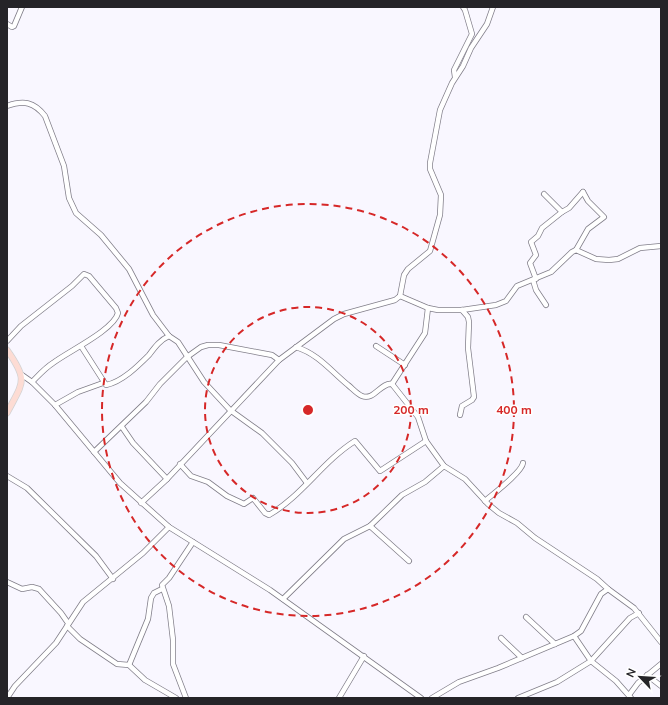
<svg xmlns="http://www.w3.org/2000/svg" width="668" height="705" viewBox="0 0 668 705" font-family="Mulish,sans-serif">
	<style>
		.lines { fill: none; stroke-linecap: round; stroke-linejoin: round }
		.minor-casing { stroke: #827f8a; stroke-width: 6 }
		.major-casing { stroke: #d3d3d4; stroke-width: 7 }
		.minor { stroke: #fff; stroke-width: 4.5 }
		.major { stroke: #fddcd4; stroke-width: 5.5 }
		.ring { fill: none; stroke: #d62828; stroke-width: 2; stroke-dasharray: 7 5 }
		.centre { fill: #d62828; stroke: #fff; stroke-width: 2 }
		.ring-label { font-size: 12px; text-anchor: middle; font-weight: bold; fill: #d62828; stroke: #fff; stroke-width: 3; stroke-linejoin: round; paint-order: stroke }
	</style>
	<rect width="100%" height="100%" fill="#f9f7ff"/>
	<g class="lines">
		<g class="minor-casing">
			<g id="minor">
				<polyline points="7,24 12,27 14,26 22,7"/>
				<polyline points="455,77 454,70 472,34 465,10 463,7"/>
				<path d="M7,106C24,100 34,102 45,116L64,166L69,198L76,213L101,235L129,269L153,315L169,336L178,342L204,382L230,410L262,433L292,463L307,483"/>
				<polyline points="544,194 562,212 569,208 583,192"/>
				<polyline points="576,250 588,229 604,217 588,201 583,192"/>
				<polyline points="536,279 530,263 536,255 531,242 538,236 542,228 562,212"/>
				<polyline points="533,280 536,290 546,305"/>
				<polyline points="400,296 428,308 438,310 462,310 496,305 506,301 517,286 551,272 572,252 576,250 596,259 609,260 618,259 640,248 661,246"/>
				<path d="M7,341L21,326L72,286L84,274L89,276L116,308L118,313C114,330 67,352 53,363C45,368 39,375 32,382"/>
				<path d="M81,346L106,385C122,382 138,366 149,355C155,347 160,340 169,336"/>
				<polyline points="376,346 405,365"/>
				<path d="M296,347C318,354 330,370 348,385C352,388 357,394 362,396C374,401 381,382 392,384L418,417L426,441L444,466L465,479L488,504L499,513L517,523L535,538L597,579L608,589"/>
				<polyline points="22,375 32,382 55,405 120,483 169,527 270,590 421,698"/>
				<polyline points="392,384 425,333 428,308"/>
				<polyline points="55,405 78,392 103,383"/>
				<polyline points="460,415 462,406 472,400 474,397 468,348 469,322 468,317 462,310"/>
				<polyline points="122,427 133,443 167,479"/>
				<polyline points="94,452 146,402 160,384 187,357 201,347 208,345 219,345 272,355 279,360"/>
				<path d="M180,464L191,476L208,482L227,496L242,503L244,504L253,498L265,513L269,515C302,496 323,461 355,441L380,471L426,441"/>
				<polyline points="7,476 27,488 96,556 113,579"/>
				<path d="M485,501C493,494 522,472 523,463"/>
				<polyline points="141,503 167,479 279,360 334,319 344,314 395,300 400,296 404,275 408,269 430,251 440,215 441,195 430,169 430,163 440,110 452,83 463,66 471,48 487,24 493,7"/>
				<polyline points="370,526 409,561"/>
				<polyline points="7,582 22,589 32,587 39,589 61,613 68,623"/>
				<polyline points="283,599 344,539 370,526 402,495 425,482 444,466"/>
				<polyline points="526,617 555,644"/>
				<polyline points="67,626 80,639 117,664 129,665 145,680 176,698"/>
				<polyline points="574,636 591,661 616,681 631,698"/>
				<polyline points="501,638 522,658"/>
				<polyline points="129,665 148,619 151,598 154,593 162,589"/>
				<polyline points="647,675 661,686"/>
				<polyline points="629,695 638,683 661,664"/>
				<polyline points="7,698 15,686 56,643 83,602 143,553 169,527"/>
				<polyline points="186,698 173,664 173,640 169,606 162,585 169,578 193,542"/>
				<polyline points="339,698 364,656"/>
				<polyline points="432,698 459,682 498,668 574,636 581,631 601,594 608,589 634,608 661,642"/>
				<polyline points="518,698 557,682 591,661 630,618 639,613"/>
			</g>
		</g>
		<g class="major-casing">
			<path id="major" d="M7,350C29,381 23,382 7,413"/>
		</g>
		<use href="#minor" class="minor"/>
		<use href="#major" class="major"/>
	</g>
	<g class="ring">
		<circle cx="308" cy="410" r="103"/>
		<circle cx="308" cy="410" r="206"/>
	</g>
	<circle cx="308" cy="410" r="6" class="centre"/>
	<g class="ring-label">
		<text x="411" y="414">200 m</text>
		<text x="514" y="414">400 m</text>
	</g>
	<rect width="668" height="705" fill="none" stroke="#252428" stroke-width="16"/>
	<g transform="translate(640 677) rotate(295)" stroke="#ffffff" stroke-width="3" paint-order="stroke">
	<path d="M0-3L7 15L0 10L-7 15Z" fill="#252428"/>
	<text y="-6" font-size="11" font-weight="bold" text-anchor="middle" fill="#252428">N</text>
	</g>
</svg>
